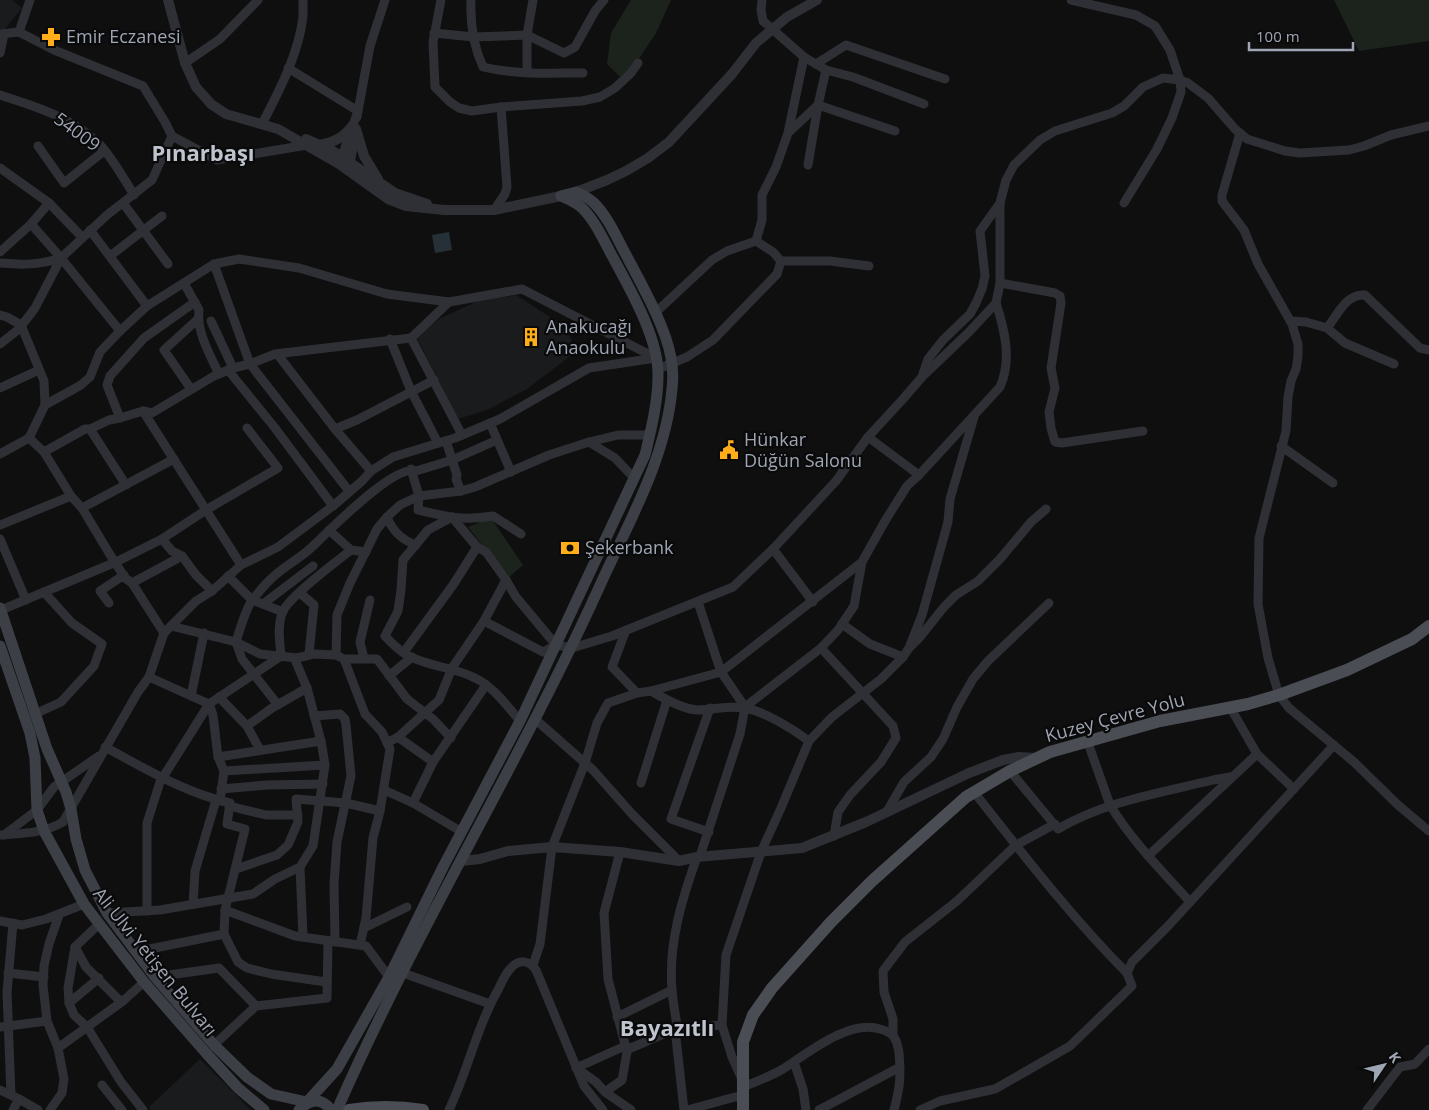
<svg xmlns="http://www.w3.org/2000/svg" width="1429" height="1110" viewBox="0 0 1429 1110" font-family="'Open Sans',sans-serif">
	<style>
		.built { fill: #1a1b1d }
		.green { fill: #1b231c }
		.water { fill: #263037 }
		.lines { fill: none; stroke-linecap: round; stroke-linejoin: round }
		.minor { stroke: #2f3035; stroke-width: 9 }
		.tertiary { stroke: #2f3035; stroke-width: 10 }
		.secondary { stroke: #3d3f46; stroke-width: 11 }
		.primary { stroke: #4b4d55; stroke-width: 12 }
		.labels { text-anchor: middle; stroke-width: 4.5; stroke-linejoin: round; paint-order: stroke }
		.poi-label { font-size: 18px; fill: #9ea5b3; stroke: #0a0a0b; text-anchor: start }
		.street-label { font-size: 18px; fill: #9ea5b3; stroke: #0a0a0b }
		.district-label { font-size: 22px; font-weight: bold; fill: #bfc4ce; stroke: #0a0a0b }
	</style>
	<rect width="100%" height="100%" fill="#0f0f10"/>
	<g class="built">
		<polygon points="0,0 12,0 22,8 5,29 0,29"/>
		<polygon points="516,295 564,326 577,351 527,389 487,410 458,419 415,334 439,319 478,301"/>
		<polygon points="200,1059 250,1109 250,1110 151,1110 149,1107"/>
	</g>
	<g class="green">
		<polygon points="631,0 671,0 656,33 624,81 607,64 611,33"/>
		<polygon points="1334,0 1429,0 1429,41 1359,51"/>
		<polygon points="491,518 523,565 508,578 468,527"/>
	</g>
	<polygon class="water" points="449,232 452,250 435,253 432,235"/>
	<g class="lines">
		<g class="minor">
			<polyline points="441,0 433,42 435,87 450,102 459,108 472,111 501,107 582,101 600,97 615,88 631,73 638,63"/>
			<path d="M471,0C470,22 474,47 483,67C516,75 550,73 583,73"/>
			<polyline points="762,0 761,10 763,21 804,57 826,70 853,77 924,104"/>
			<polyline points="1071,0 1136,15 1155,26 1170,50 1180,80 1181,92 1172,118 1157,149 1124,203"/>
			<polyline points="19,32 30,0"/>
			<polyline points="434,33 474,37 527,35 564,53 575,47 595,11 604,0"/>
			<polyline points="0,34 19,32 54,50 143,86 165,122 172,136 217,160 307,145"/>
			<polyline points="0,53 4,34"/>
			<polyline points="185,63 220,39 258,0"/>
			<polyline points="816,64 846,45 945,79"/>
			<polyline points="288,68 358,111 357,117"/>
			<polyline points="527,72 527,35 533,0"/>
			<path d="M0,95C35,106 76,119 102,147C114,161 124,179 134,195"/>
			<path d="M262,124C279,91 299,54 303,16C303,10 303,5 303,0"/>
			<polyline points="789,132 818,105 895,131"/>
			<polyline points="1240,133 1222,195 1222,201 1244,230 1258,264 1292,324 1298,344 1298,357 1296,369 1291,381 1288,397 1286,431 1259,538 1258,604 1268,658 1279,695 1289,708 1354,762 1398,805 1429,831"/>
			<polyline points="38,146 64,183 104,151"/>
			<polyline points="340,162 358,111 370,46 385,0"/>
			<polyline points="808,165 818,105 826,70"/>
			<polyline points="0,168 49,203 82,237"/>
			<polyline points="349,169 356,132"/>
			<polyline points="123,203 168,264"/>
			<polyline points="494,210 505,194 507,187 501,107"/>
			<polyline points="31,224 61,258 120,331"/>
			<polyline points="90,230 147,306"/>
			<polyline points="756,241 773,252 781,261 830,261 869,266"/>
			<polyline points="0,252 31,224 49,203"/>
			<polyline points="110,256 162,216"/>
			<path d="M0,263C22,265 40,265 61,258"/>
			<polyline points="214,264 250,364 349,491"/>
			<path d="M184,283L199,310C196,331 210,355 219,374"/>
			<polyline points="1000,283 1055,293 1060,296 1061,303 1051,368 1055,388 1049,412 1051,428 1055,442 1062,443 1143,431"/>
			<polyline points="655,313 712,260 727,251 756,241 762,220 762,195 776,167 788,133 804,57"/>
			<polyline points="0,315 7,317 21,325 44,381 45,405 29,438 0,454"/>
			<polyline points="211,321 233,368"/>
			<path d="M1290,321L1306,322L1327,328C1337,316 1346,293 1365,295L1420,348L1429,350"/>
			<polyline points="1327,328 1345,343 1394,364"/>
			<polyline points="411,338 462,435"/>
			<polyline points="390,339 411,391 438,443"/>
			<polyline points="0,344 19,329 35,308 61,258 107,215 152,180 172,136"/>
			<polyline points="278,355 335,429 371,471"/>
			<polyline points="658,369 687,357 713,340 777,274 781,261"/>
			<polyline points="228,370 275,428 333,506"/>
			<polyline points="924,375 969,332 996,303 1000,283 1000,203"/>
			<polyline points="0,388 39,370"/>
			<polyline points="191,389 164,350 198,319"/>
			<polyline points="45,405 81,385 90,377 100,352 120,331 147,306 214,264 239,259 299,268 387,294 449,302 522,289 656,358"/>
			<polyline points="143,411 241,565"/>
			<polyline points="120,418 107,385 110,376 144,338 195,302"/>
			<polyline points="490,423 511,472"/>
			<polyline points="90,429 126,485"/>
			<polyline points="335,429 357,420 434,380"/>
			<polyline points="868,437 919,475"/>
			<polyline points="29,438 44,452 71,496 82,508 109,553 125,578 132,583 164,633"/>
			<polyline points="446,441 457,475 456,479 461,491"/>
			<polyline points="589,442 618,435 650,435"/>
			<polyline points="1281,446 1333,483"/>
			<polyline points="44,452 85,429 90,429 109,420 120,418 143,411 152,413 214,376 233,368 250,364 275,354 411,338 449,302"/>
			<path d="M411,469L419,496L418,510C447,517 463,521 493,516L521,534"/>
			<polyline points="82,508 174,459"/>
			<path d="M387,517C392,530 402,540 416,545"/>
			<polyline points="0,525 71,496"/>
			<polyline points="329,530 351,550 366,552"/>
			<polyline points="0,539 26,600"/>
			<polyline points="162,539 172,551 182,556 196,575 212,591"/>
			<polyline points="773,549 813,602"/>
			<polyline points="228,576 252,600 283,612"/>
			<polyline points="132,583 182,556"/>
			<polyline points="300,593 314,605 309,654"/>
			<polyline points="698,602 721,672 745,707"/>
			<polyline points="109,603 100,591 124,575"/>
			<polyline points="263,604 313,566"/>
			<polyline points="1,610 116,562 162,539 206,510 278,468 247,428"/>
			<polyline points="484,621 543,652 556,645 572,648 612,636 733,587 773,549 836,481 868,437 903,399 922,377 928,359 943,340 970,314 976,303 982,289 985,276 980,231 1000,203 1006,180 1014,165 1040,140 1055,131 1112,113 1124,106 1143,87 1163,78 1180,80 1188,83 1208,98 1235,129 1247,139 1285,151 1300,153 1349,150 1364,146 1391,135 1429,126"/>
			<polyline points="842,624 870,644 903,657"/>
			<polyline points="171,626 236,642 260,654 297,658 314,654 336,655 344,659 377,659 407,699 433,719 451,738"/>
			<polyline points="626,630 612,667 637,693"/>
			<polyline points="911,646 920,637 944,607 956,595 978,581 1000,559 1031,522 1046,509"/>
			<polyline points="821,648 893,726 896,738 881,762 850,795 838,812 834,836"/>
			<polyline points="404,652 453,585 477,547"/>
			<polyline points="336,655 337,615 350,583 377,529 387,517 400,505 419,496 461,491 475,487 549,455 589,442 615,458 634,478"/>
			<polyline points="364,658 360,642 370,600"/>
			<polyline points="344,659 365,714 382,732 390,749 380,811 373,838 366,918 360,945"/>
			<polyline points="389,676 412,657"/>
			<polyline points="149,677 209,704 213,715 218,757 224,771 220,801"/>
			<path d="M651,691C663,698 685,710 698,710C713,710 729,705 744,708C764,711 793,729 809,741"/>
			<polyline points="191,696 204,633"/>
			<polyline points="219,697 247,726 260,750"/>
			<path d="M278,705L242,659L236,642C239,632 247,606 253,599C259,592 266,583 273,577C286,565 301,558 313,546C329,531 395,463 416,471L452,460L497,440"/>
			<polyline points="1230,707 1257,754 1294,789"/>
			<polyline points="35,714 61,702 94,666 102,644 72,623 44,592"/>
			<polyline points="314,716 340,714 345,719 346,725 351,776 337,842 334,884 335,942"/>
			<polyline points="536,720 593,770 632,814 679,861"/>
			<path d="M520,721C507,706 494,687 475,678C454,667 430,667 409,656C400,652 392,643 385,636L398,611L401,590L403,560L428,530L452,517L477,547L486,552L506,580L516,597L556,645"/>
			<polyline points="247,726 272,708 307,688"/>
			<polyline points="398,737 433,762"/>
			<path d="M1087,740L1110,805C1132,841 1162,871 1190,902"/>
			<polyline points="387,743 398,737 439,700 452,668 484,621 506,580"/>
			<path d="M105,747C146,769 185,793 230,803L227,824L245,829L225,910L224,934L238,962L247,968L271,974L326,982"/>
			<polyline points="218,757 321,741"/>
			<polyline points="224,771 325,765"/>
			<path d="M1010,771L1058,829C1106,801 1160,793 1213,780L1230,777"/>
			<polyline points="641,783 667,700"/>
			<polyline points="221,789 267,785 323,784"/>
			<polyline points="384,790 413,803 462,832"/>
			<path d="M974,792C1023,854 1071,917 1127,973"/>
			<polyline points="413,803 433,762 486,685"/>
			<polyline points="229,806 266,815 298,815"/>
			<polyline points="886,813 904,782 931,757 943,739 957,707 973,679 988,661 1049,603"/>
			<polyline points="709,832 671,819 710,708"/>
			<path d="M0,835C21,834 45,833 63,822L138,692L149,677L164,633L196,601L212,591L241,565L278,547L333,506L362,481L371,471L393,457L455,438L500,419L589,368L656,358"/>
			<polyline points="4,835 37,810 54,787 99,756"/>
			<polyline points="700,856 740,734 745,707 821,648 838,630 854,606 862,562"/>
			<polyline points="1148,856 1257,754"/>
			<polyline points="300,867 303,937"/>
			<polyline points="236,869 277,855 288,845 298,822 296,799 346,803 380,811"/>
			<polyline points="193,904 195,871 216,800"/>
			<polyline points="225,910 295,936 366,946 389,977"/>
			<path d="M147,911V823L160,782L209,704L281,656C280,642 277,628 282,613C288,597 336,562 351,550"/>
			<polyline points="107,913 160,910 253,894 275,879 300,867 313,846 325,765 321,741 307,688 296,662 297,658"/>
			<polyline points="0,921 22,925 46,919 84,904"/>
			<polyline points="99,924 75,947 68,988 69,1003 74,1015 87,1027 121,1082 143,1110"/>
			<polyline points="364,928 407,907"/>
			<polyline points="75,947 86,967 118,999 123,1001"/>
			<polyline points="135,952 224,934"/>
			<path d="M533,965L540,944L552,847L585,763L597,723L608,703L637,693L651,691L721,672L862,562L885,521L907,486L919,475L1000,387C1012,360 1005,331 996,303"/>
			<polyline points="8,973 44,977"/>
			<polyline points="403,973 490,1004"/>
			<polyline points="155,977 219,968 256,1006"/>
			<polyline points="69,1003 99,978"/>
			<polyline points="617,1017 672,990"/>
			<polyline points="0,1027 47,1021"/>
			<polyline points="893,1035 893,1019 884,992 883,971 905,942 957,901 1016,845 1055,824"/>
			<polyline points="214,1045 256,1006 327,998 328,941"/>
			<polyline points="58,1048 123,1001 144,982"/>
			<polyline points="794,1062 803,1089 806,1110"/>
			<polyline points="102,1085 122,1110"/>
			<polyline points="0,1090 19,1099 38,1110"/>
			<polyline points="605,1092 622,1080 627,1052 608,979 604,913 620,852"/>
			<polyline points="11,1095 7,992 13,923"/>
			<polyline points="13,1110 19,1099"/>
			<polyline points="50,1110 62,1093 64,1079 58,1048 47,1021 43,985 44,966 49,944 59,915"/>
			<path d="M449,1110C468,1070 477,1026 499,988C502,981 506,973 511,968C519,959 529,960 536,970L584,1086L603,1110"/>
			<polyline points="631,1110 605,1092 596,1082 576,1068 625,1046 631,1048 675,1029 722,1025"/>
			<path d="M684,1110L675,1029L677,1025C675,1013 673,1002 672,990C668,944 682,899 697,857"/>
			<polyline points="687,1110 735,1097 744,1097"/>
			<polyline points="819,1110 900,1067"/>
			<path d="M894,1110C900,1087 901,1077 899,1053C897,1039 894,1033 880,1029C849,1019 808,1053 783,1069C771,1076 758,1081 745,1086L732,1057L722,1025L726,955L761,852L781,808L809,741L832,717L881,679L903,657L909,648L922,615L948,522L950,499L974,417"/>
			<polyline points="920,1110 940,1101 995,1089 1070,1046 1132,986 1127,973 1132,962 1169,925 1334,745"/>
			<polyline points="1367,1110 1400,1067 1415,1064 1429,1049"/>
		</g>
		<g class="tertiary">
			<polyline points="168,0 185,63 196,87 211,104 226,114 278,129 339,164 388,199 406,206 444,210 494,210 561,196"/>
			<polyline points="356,129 364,156 378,179"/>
			<polyline points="306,139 331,150 395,193 427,204"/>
			<path d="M320,145C335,142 344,137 353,125"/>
			<polyline points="576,192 607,180 626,171 648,158 669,142 732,74 756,43 787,17 817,0"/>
			<polyline points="461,861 480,859 508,851 552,847 620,852 679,861 697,857 802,848 866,822 969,773 1003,760 1019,757 1036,758"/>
		</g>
		<g class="secondary">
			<path d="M0,608L47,749L66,792L71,809L76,839L85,870L107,913L155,977L214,1045L247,1077L271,1094L307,1102L337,1069L389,977L443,867L520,721L645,455C651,430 658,402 658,376C659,337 628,286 610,252C602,237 594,219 581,207C575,202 568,199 561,196"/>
			<polyline points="0,646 30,733 35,758 37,810 44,831 84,904 144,982 206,1053 238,1088 264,1110"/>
			<path d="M299,1110C309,1100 321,1096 331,1110"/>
			<path d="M337,1110C416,929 521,761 602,581C630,520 666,457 672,389C673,380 673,368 671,358C666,326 639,280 624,251C615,234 607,216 594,203C589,198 583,195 576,192L561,196"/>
		</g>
		<g class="primary">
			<path d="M349,1110C374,1106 398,1106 423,1110"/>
			<polyline points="743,1110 743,1042 753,1015 772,988 831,922 872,881 966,797 1010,771 1050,752 1160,721 1248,704 1279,695 1347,670 1412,639 1429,626"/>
		</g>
	</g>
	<defs>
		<g id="pharmacy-bare" transform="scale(1.5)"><path d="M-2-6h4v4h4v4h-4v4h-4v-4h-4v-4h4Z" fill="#ffad18" stroke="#0a0a0b" stroke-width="2.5" paint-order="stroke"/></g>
		<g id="building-bare" transform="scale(1.5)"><path d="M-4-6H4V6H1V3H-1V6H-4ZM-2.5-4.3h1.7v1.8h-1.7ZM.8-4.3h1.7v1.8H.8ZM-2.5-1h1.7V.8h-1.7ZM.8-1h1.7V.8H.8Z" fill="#ffad18" stroke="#0a0a0b" stroke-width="2.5" paint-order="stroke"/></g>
		<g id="civic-bare" transform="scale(1.5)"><path d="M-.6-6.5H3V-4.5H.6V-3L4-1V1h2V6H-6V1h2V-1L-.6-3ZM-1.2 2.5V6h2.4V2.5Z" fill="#ffad18" stroke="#0a0a0b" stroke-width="2.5" paint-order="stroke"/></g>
		<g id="bank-bare" transform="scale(1.5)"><path d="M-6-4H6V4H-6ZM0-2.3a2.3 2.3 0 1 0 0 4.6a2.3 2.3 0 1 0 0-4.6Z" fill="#ffad18" stroke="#0a0a0b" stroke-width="2.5" paint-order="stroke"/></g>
	</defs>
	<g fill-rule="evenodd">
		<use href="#pharmacy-bare" x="51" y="37"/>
		<use href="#building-bare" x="531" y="337"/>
		<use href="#civic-bare" x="729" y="450"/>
		<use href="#bank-bare" x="570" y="548"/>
	</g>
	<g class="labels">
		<g class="poi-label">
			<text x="66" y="43">Emir Eczanesi</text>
			<text x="546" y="333">Anakucağı<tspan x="546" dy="21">Anaokulu</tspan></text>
			<text x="744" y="446">Hünkar<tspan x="744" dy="21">Düğün Salonu</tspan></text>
			<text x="585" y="554">Şekerbank</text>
		</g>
		<g class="street-label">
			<text transform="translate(77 132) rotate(36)" y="6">54009</text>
			<text transform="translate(1115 718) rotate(-15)" y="6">Kuzey Çevre Yolu</text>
			<text transform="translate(155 962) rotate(51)" y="6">Ali Ulvi Yetişen Bulvarı</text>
		</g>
		<g class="district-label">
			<text x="203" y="161">Pınarbaşı</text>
			<text x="667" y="1036">Bayazıtlı</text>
		</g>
	</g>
	<g transform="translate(1384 1065) rotate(55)" stroke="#0a0a0b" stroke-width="4" paint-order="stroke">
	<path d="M0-4L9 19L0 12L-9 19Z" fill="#9ea5b3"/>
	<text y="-8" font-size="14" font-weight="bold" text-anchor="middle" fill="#9ea5b3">K</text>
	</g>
	<path d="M1249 42v8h104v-8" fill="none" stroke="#9ea5b3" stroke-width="2.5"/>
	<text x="1256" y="42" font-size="15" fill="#9ea5b3" stroke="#0a0a0b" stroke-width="4" paint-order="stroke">100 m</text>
</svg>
